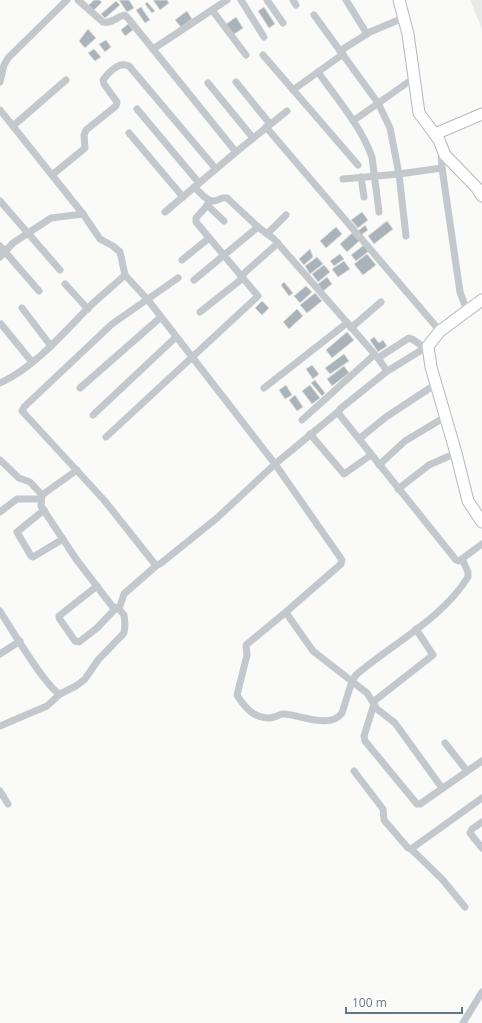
<svg xmlns="http://www.w3.org/2000/svg" width="482" height="1023" viewBox="0 0 482 1023" font-family="'Open Sans',sans-serif">
	<style>
		.built { fill: #e8e9e9 }
		.building { fill: #aab3b9; stroke: #dcdcda }
		.lines { fill: none; stroke-linecap: round; stroke-linejoin: round }
		.secondary-casing { stroke: #b3babf; stroke-width: 13 }
		.street { stroke: #c3c8cc; stroke-width: 7 }
		.secondary { stroke: #fff; stroke-width: 11 }
	</style>
	<rect width="100%" height="100%" fill="#fafaf8"/>
	<polygon class="built" points="470,0 482,0 482,29"/>
	<g class="building">
		<polygon points="94,0 99,0 102,2 93,11 88,6"/>
		<polygon points="119,0 129,0 134,8 127,12"/>
		<polygon points="153,0 167,0 169,3 160,10"/>
		<polygon points="116,1 120,5 105,18 101,14"/>
		<polygon points="147,2 155,11 152,13 145,4"/>
		<polygon points="141,7 150,20 145,23 136,10"/>
		<polygon points="264,7 275,24 269,28 258,11"/>
		<polygon points="187,11 192,19 181,27 175,20"/>
		<polygon points="236,17 243,28 233,35 225,25"/>
		<polygon points="128,24 133,30 125,36 121,30"/>
		<polygon points="88,29 96,38 85,48 79,41"/>
		<polygon points="106,40 111,47 105,52 99,44"/>
		<polygon points="94,49 101,57 95,61 88,53"/>
		<polygon points="362,212 368,220 358,228 351,220"/>
		<polygon points="387,221 393,229 374,244 368,236"/>
		<polygon points="365,225 368,230 361,235 358,231"/>
		<polygon points="336,227 342,234 326,248 320,241"/>
		<polygon points="352,233 359,241 347,252 340,244"/>
		<polygon points="364,245 369,251 356,261 351,255"/>
		<polygon points="310,249 313,257 304,265 299,259"/>
		<polygon points="340,254 344,259 334,266 330,261"/>
		<polygon points="367,254 376,265 363,275 354,264"/>
		<polygon points="317,257 323,264 310,274 305,266"/>
		<polygon points="344,261 350,269 338,277 332,269"/>
		<polygon points="324,265 330,272 318,282 312,274"/>
		<polygon points="327,277 332,284 323,291 318,284"/>
		<polygon points="284,282 293,293 289,296 281,285"/>
		<polygon points="306,286 312,292 300,303 294,296"/>
		<polygon points="315,293 322,301 307,313 300,305"/>
		<polygon points="262,301 269,308 262,315 255,308"/>
		<polygon points="297,309 303,316 289,329 283,322"/>
		<polygon points="347,332 354,340 332,358 326,350"/>
		<polygon points="374,337 379,343 383,340 387,346 378,352 370,340"/>
		<polygon points="344,354 349,361 330,374 325,368"/>
		<polygon points="312,365 319,374 313,379 306,369"/>
		<polygon points="344,366 349,373 332,386 327,379"/>
		<polygon points="315,380 325,393 322,396 311,383"/>
		<polygon points="286,385 292,395 285,399 279,390"/>
		<polygon points="310,385 320,398 312,404 302,391"/>
		<polygon points="295,395 303,407 297,411 289,400"/>
	</g>
	<g class="lines">
		<g class="secondary-casing">
			<g id="secondary">
				<polyline points="399,0 408,34 419,113 439,140 445,155 477,188 482,196"/>
				<polyline points="435,134 482,114"/>
				<polyline points="482,300 440,331 428,346 431,367 456,453 468,501 482,522"/>
			</g>
		</g>
		<g class="street">
			<path d="M78,0L103,22C111,24 117,17 124,15L127,17L236,152"/>
			<polyline points="241,0 264,37"/>
			<polyline points="267,0 283,23"/>
			<polyline points="293,0 296,5"/>
			<polyline points="346,0 367,34"/>
			<polyline points="212,10 246,55"/>
			<polyline points="314,15 378,103 390,128 399,174 406,236"/>
			<polyline points="153,49 227,0"/>
			<polyline points="340,51 370,32 403,18"/>
			<polyline points="263,55 358,165"/>
			<path d="M318,72C337,99 361,126 372,157L379,212"/>
			<polyline points="0,82 4,65 8,58 67,0"/>
			<polyline points="236,82 270,124"/>
			<polyline points="208,83 253,138"/>
			<polyline points="293,90 343,54"/>
			<polyline points="137,109 199,183"/>
			<polyline points="0,110 83,214 100,239 113,246 120,252 125,275 148,300 275,464 342,560 341,564 287,611 287,614 313,651 367,693 377,709 395,723 442,788"/>
			<polyline points="353,121 414,78"/>
			<polyline points="13,126 66,80"/>
			<polyline points="266,127 440,331"/>
			<polyline points="129,133 183,197"/>
			<polyline points="441,151 442,168 460,292 467,311"/>
			<path d="M52,175L85,148L84,135L86,130L116,106L117,102L104,84L103,80C109,72 119,61 129,66L216,169"/>
			<polyline points="361,177 364,197"/>
			<polyline points="343,179 399,174 442,168"/>
			<path d="M194,187C199,191 207,202 214,201C219,200 222,197 227,198L258,227L274,239L378,358L387,371"/>
			<polyline points="0,201 60,270"/>
			<polyline points="207,205 224,221"/>
			<polyline points="165,212 236,152 287,111"/>
			<polyline points="267,234 286,215"/>
			<polyline points="0,246 39,291"/>
			<polyline points="0,257 13,243 51,218 83,214"/>
			<polyline points="182,260 209,238"/>
			<polyline points="241,276 278,243"/>
			<polyline points="178,278 112,324 24,407 22,411 104,500 154,563 157,565 160,564 217,518 275,464 339,411"/>
			<polyline points="194,280 258,227"/>
			<polyline points="65,284 88,309"/>
			<polyline points="22,308 51,346"/>
			<polyline points="200,312 243,278"/>
			<polyline points="1,324 32,362"/>
			<polyline points="351,328 381,302"/>
			<polyline points="428,346 386,372 340,409 339,411 339,414 456,560 459,561 482,544"/>
			<polyline points="378,358 409,338 412,339 425,348"/>
			<path d="M0,383C33,368 61,336 86,310C98,298 112,287 125,275"/>
			<polyline points="80,388 161,317"/>
			<polyline points="264,388 347,323"/>
			<polyline points="93,415 176,337"/>
			<polyline points="302,420 374,355"/>
			<polyline points="310,434 344,474 371,455"/>
			<polyline points="106,437 258,296 196,222 196,218 211,201"/>
			<polyline points="359,439 386,417 436,384"/>
			<polyline points="0,460 19,478 30,482 42,495 77,470"/>
			<polyline points="379,465 405,441 445,417"/>
			<polyline points="398,489 429,465 456,453"/>
			<polyline points="44,510 17,532 31,556 33,557 63,539"/>
			<polyline points="0,512 17,499 41,499"/>
			<polyline points="97,586 59,616 59,618 75,641 79,642 97,628 116,608"/>
			<polyline points="119,609 124,594 157,565"/>
			<path d="M0,611C10,627 47,689 60,694L76,686L85,679L98,660L124,633L125,625L124,615L119,609L112,606L76,559L41,506L42,495"/>
			<path d="M286,612L246,645L247,655L237,695C241,702 249,712 256,715C261,717 269,719 274,717C278,716 280,714 283,714C299,714 330,730 342,713L352,681L356,675C392,644 442,619 468,577V572L462,559"/>
			<polyline points="0,654 20,641"/>
			<polyline points="373,702 433,655 416,629"/>
			<polyline points="374,704 364,736 365,741 417,804 420,804 482,761"/>
			<polyline points="0,726 47,706 60,694"/>
			<polyline points="445,743 467,771"/>
			<polyline points="354,771 383,809 384,820 408,848 411,849 482,798"/>
			<polyline points="0,791 8,804"/>
			<polyline points="482,822 472,829 470,833 482,848"/>
			<polyline points="411,849 442,879 465,907"/>
			<polyline points="463,1023 482,992"/>
		</g>
		<use href="#secondary" class="secondary"/>
	</g>
	<path d="M346 1007v6h116v-6" fill="none" stroke="#657683" stroke-width="2"/>
	<text x="352" y="1007" font-size="12" fill="#657683" stroke="#ffffff" stroke-width="3" paint-order="stroke">100 m</text>
</svg>
